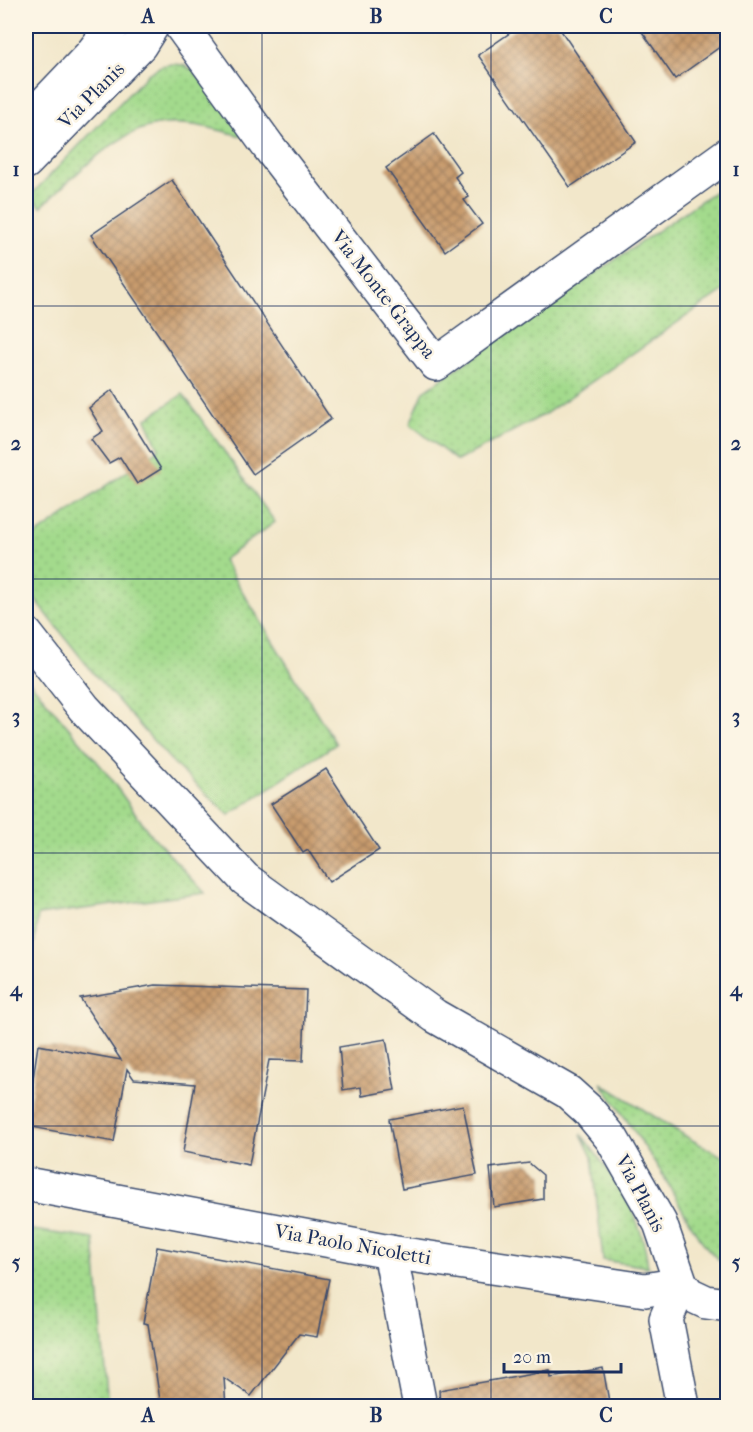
<svg xmlns="http://www.w3.org/2000/svg" width="753" height="1432" viewBox="0 0 753 1432" font-family="'IM FELL French Canon',serif">
	<style>
		.grass { fill: url(#grass-dots); stroke: #5f8475; stroke-width: 1.5 }
		.building { fill: url(#building-cross-hatch) }
		.lines { fill: none; stroke-linecap: round; stroke-linejoin: round }
		.minor-casing { stroke: #3b4b6e; stroke-width: 36 }
		.tertiary-casing { stroke: #3b4b6e; stroke-width: 36 }
		.minor { stroke: #fff; stroke-width: 33 }
		.tertiary { stroke: #fff; stroke-width: 33 }
		.grid { fill: none; stroke: #1b2f5e; stroke-width: 1.5; stroke-opacity: 0.55 }
		.labels { text-anchor: middle; stroke-width: 5; stroke-linejoin: round; paint-order: stroke }
		.street-label { font-size: 20px; fill: #1b2f5e; stroke: #fcf5e5 }
		.neatline { fill: none; stroke: #1b2f5e; stroke-width: 2 }
		.grid-label { font-size: 20px; text-anchor: middle; font-weight: bold; fill: #1b2f5e }
	</style>
	<defs>
		<pattern id="grass-dots" width="8" height="8" patternUnits="userSpaceOnUse" patternTransform="scale(1.5)"><rect width="8" height="8" fill="#a3da8c"/><path d="M2 2h.1M6 6h.1" fill="none" stroke="#8cbb7b" stroke-width="1.8" stroke-linecap="round"/></pattern>
		<pattern id="building-cross-hatch" width="8" height="8" patternUnits="userSpaceOnUse" patternTransform="scale(1.5)"><rect width="8" height="8" fill="#c89b6d"/><path d="M0 0l8 8M0 8l8-8" fill="none" stroke="#a27f5d"/></pattern>
	</defs>
	<rect width="100%" height="100%" fill="#fcf5e5"/>
	<filter id="ink" filterUnits="userSpaceOnUse"><feTurbulence type="fractalNoise" baseFrequency=".0167" numOctaves="2"/><feDisplacementMap in="SourceGraphic" scale="12" xChannelSelector="R" yChannelSelector="G"/><feConvolveMatrix kernelMatrix="1 2 1 2 8 2 1 2 1" color-interpolation-filters="sRGB"/></filter>
	<filter id="wash" filterUnits="userSpaceOnUse"><feTurbulence type="fractalNoise" baseFrequency=".008" numOctaves="4" result="noise"/><feDisplacementMap in="SourceGraphic" scale="24" xChannelSelector="R" yChannelSelector="G"/><feGaussianBlur stdDeviation="1.35" result="paint"/><feColorMatrix in="noise" values="0 0 0 0 0 0 0 0 0 0 0 0 0 0 0 0 0 1.4 0 .05"/><feComposite in="paint" operator="in"/></filter>
	<g filter="url(#wash)">
		<rect width="100%" height="100%" fill="#f2e7ca"/>
		<g class="grass">
			<path d="M172,64L183,65L194,70L245,137C219,130 193,122 167,124C120,125 73,178 41,207L30,196L149,73L161,66Z"/>
			<polygon points="727,183 727,288 545,414 457,461 410,424 424,391"/>
			<polygon points="183,394 275,522 223,560 336,744 229,815 175,765 94,674 26,588 26,542 159,449 146,419"/>
			<polygon points="26,677 105,771 148,831 205,893 38,915 26,1007"/>
			<path d="M601,1083L692,1140L727,1159V1265C700,1252 678,1198 661,1172C642,1142 622,1113 601,1083Z"/>
			<path d="M581,1134C613,1175 643,1214 648,1267L603,1260L592,1157Z"/>
			<polygon points="26,1229 94,1239 108,1406 26,1406"/>
		</g>
		<g id="blocks">
			<g class="building">
				<polygon points="520,26 558,26 636,142 570,187 478,55"/>
				<polygon points="638,26 728,26 728,41 675,79"/>
				<polygon points="434,134 461,172 455,177 469,197 464,200 482,224 445,251 386,168"/>
				<polygon points="172,180 331,419 253,474 91,235"/>
				<polygon points="112,390 161,469 137,484 120,457 109,463 91,439 103,431 89,408"/>
				<polygon points="326,769 379,850 329,882 308,850 303,853 271,804"/>
				<polygon points="155,985 306,990 303,1061 269,1060 249,1165 183,1152 195,1084 134,1079 127,1069 114,1142 26,1126 38,1045 121,1060 80,998"/>
				<polygon points="386,1039 395,1090 362,1096 361,1087 343,1090 339,1047"/>
				<polygon points="463,1105 477,1175 402,1189 389,1119"/>
				<polygon points="529,1163 543,1175 543,1199 494,1207 490,1168"/>
				<polygon points="157,1247 329,1279 317,1337 299,1334 251,1396 224,1378 226,1407 169,1407 168,1399 160,1400 148,1324 143,1323"/>
				<polygon points="603,1368 610,1407 440,1407 439,1390 550,1370 551,1377"/>
			</g>
		</g>
	</g>
	<g filter="url(#ink)">
		<use href="#blocks" fill-opacity="0" stroke="#3b4b6e" stroke-width="1.5"/>
		<g class="lines">
			<g class="minor-casing">
				<g id="minor">
					<polyline points="181,26 268,146 436,364 728,154"/>
					<polyline points="26,634 84,708 245,879 435,1016 568,1092 588,1110 612,1139 660,1223 681,1284 689,1294 706,1302 728,1305"/>
					<polyline points="26,1184 390,1252 645,1290 681,1284"/>
					<polyline points="390,1252 420,1406"/>
					<polyline points="681,1284 666,1319 683,1406"/>
				</g>
			</g>
			<g class="tertiary-casing">
				<g id="tertiary">
					<polyline points="26,123 90,56 113,26"/>
					<polyline points="26,162 140,45 152,26"/>
				</g>
			</g>
			<use href="#minor" class="minor"/>
			<use href="#tertiary" class="tertiary"/>
		</g>
	</g>
	<path class="grid" d="M262,26V1406M491,26V1406M26,306H728M26,579H728M26,853H728M26,1126H728"/>
	<g class="labels">
		<g class="street-label">
			<text transform="translate(91 95) rotate(-45)" y="7">Via Planis</text>
			<text transform="translate(384 294) rotate(52)" y="7">Via Monte Grappa</text>
			<text transform="translate(641 1193) rotate(62)" y="7">Via Planis</text>
			<text transform="translate(353 1244) rotate(10)" y="7">Via Paolo Nicoletti</text>
		</g>
	</g>
	<rect width="753" height="1432" fill="none" stroke="#fcf5e5" stroke-width="66"/>
	<path d="M504 1363v9h117v-9" fill="none" stroke="#1b2f5e" stroke-width="3"/>
	<text x="513" y="1363" font-size="18" fill="#1b2f5e" stroke="#fcf5e5" stroke-width="4.5" paint-order="stroke">20 m</text>
	<rect x="33" y="33" width="687" height="1366" class="neatline"/>
	<g class="grid-label">
		<text x="148" y="23">A</text>
		<text x="376" y="23">B</text>
		<text x="606" y="23">C</text>
		<text x="16" y="176">1</text>
		<text x="736" y="176">1</text>
		<text x="16" y="450">2</text>
		<text x="736" y="450">2</text>
		<text x="16" y="723">3</text>
		<text x="736" y="723">3</text>
		<text x="16" y="996">4</text>
		<text x="736" y="996">4</text>
		<text x="16" y="1269">5</text>
		<text x="736" y="1269">5</text>
		<text x="148" y="1422">A</text>
		<text x="376" y="1422">B</text>
		<text x="606" y="1422">C</text>
	</g>
</svg>
